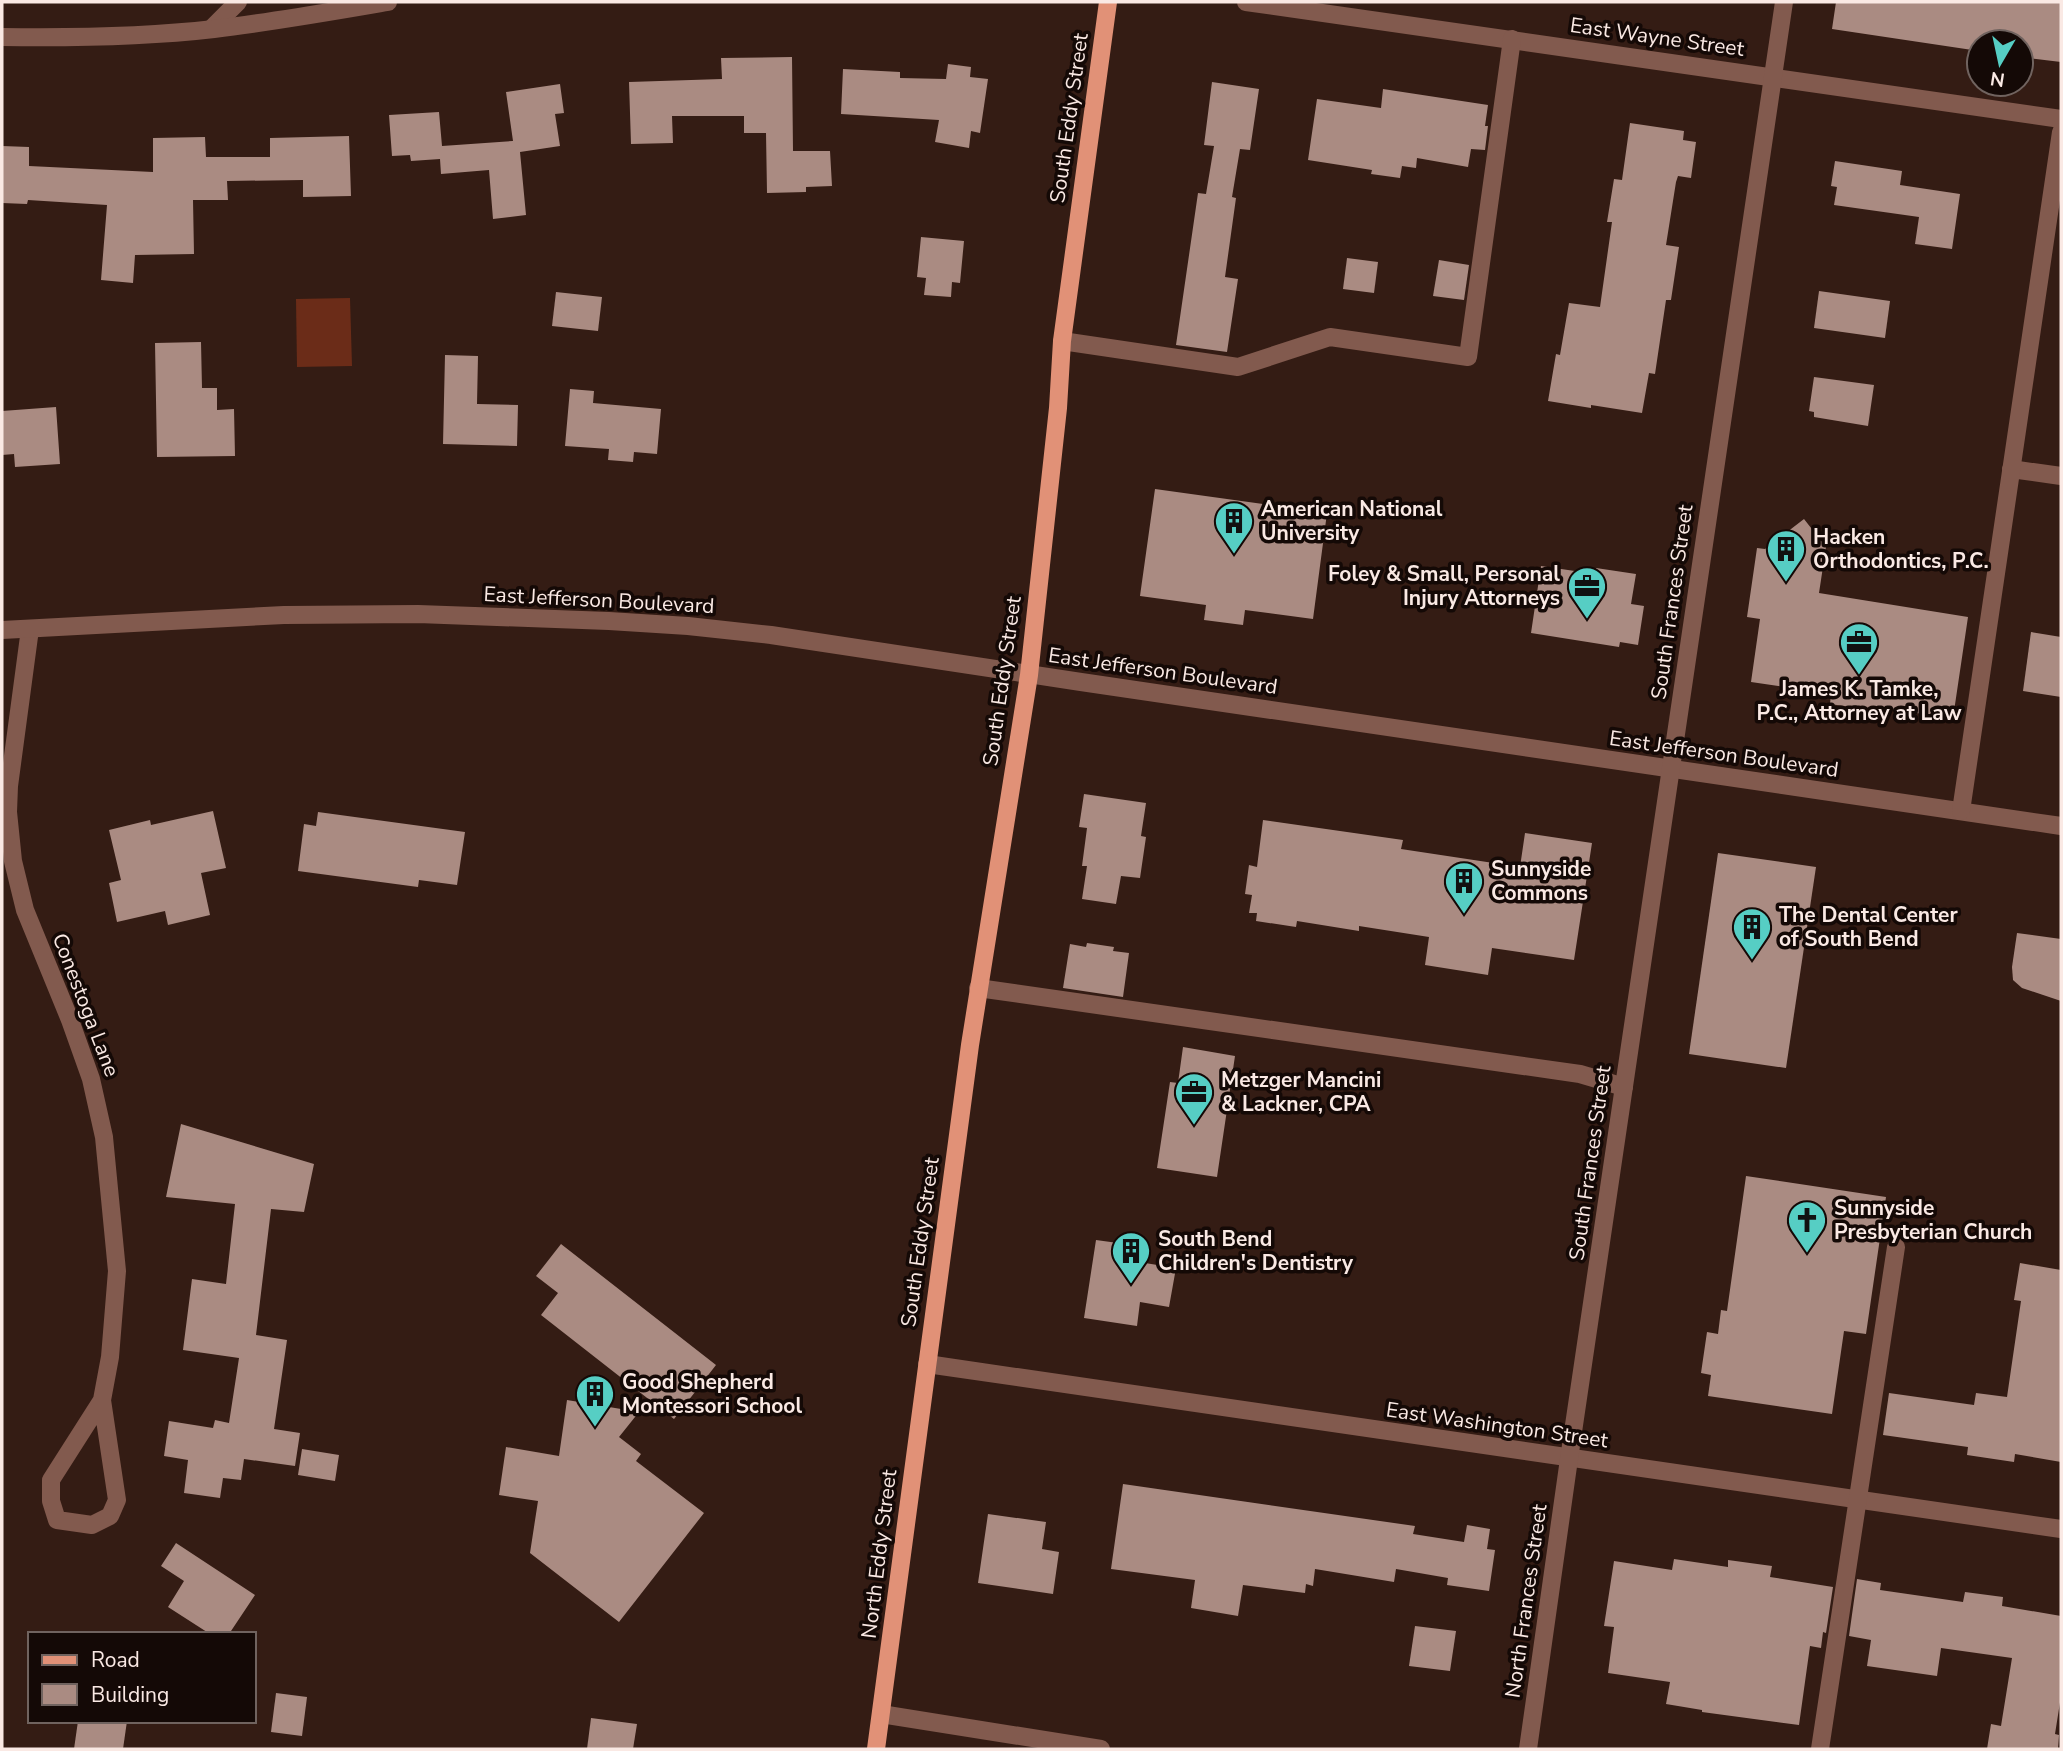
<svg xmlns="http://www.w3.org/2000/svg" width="2063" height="1751" viewBox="0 0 2063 1751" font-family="'Nunito Sans',sans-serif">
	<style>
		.green { fill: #6b2c18 }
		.building { fill: #aa8b82 }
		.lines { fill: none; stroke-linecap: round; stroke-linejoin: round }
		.minor { stroke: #825a4e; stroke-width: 18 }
		.major { stroke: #e19177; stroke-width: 18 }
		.labels { text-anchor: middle; stroke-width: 7; stroke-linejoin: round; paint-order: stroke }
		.street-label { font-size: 21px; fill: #fae9e4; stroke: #140906 }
		.poi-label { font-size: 21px; font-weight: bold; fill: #fae9e4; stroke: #140906; text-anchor: start }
	</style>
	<rect width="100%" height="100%" fill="#341c14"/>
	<polygon class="green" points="350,298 352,366 297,367 296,299"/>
	<g class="building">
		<polygon points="1836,2 2061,2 2061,62 2021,57 2021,42 1979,42 1979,51 1832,29"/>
		<polygon points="792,57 793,151 830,151 832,186 806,187 806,192 767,193 766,133 744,133 744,116 672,116 673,143 631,144 629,82 722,79 721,58"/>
		<polygon points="948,64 971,67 970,77 988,79 980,133 971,131 969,148 935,142 939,120 841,114 843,69 900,72 900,78 946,79"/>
		<polygon points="1212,82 1259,89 1250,150 1240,149 1232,197 1236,198 1225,277 1238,279 1227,352 1176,345 1198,193 1206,194 1214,146 1204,145"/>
		<polygon points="560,84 564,113 555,114 560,146 520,152 526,215 493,219 489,170 441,174 440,159 411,161 410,155 392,156 389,115 439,112 442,146 513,141 506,92"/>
		<polygon points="1383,89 1488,105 1485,126 1488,126 1485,150 1471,149 1468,167 1417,158 1416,168 1402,166 1400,178 1371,174 1372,170 1308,160 1317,99 1381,108"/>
		<polygon points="1630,123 1684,131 1683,140 1696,142 1691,178 1678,176 1676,182 1666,245 1679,247 1671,300 1666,300 1655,374 1649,373 1642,413 1591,405 1591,408 1548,401 1556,354 1560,355 1569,303 1600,307 1612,222 1607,222 1614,179 1622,180"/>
		<polygon points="349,136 351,196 303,197 303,180 227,181 228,200 193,200 194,254 135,255 133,283 101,280 107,205 28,200 27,204 2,203 2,146 29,147 29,166 153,172 153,138 205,137 206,157 270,157 270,138"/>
		<polygon points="1835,161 1902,171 1900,185 1960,194 1952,249 1915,244 1919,217 1834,205 1837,187 1831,186"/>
		<polygon points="921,237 964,241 960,283 952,282 951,297 924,295 926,278 917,277"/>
		<polygon points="1347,258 1378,262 1374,293 1343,289"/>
		<polygon points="1439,260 1469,265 1464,300 1433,296"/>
		<polygon points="1819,291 1890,301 1885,338 1814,328"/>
		<polygon points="556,292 602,297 598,331 552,326"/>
		<polygon points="201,342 202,388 217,388 217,410 234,409 235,456 157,457 155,343"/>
		<polygon points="445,355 478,356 477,404 518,405 517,446 443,444"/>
		<polygon points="1814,377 1874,385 1868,426 1814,417 1814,412 1809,411"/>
		<polygon points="570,389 594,391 593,403 661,409 657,454 634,452 633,462 608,460 609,449 565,446"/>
		<polygon points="56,407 60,464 15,467 14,454 2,455 2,411"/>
		<polygon points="1155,489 1327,513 1313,619 1245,610 1243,625 1204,620 1206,605 1140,596"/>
		<polygon points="1804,519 1826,547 1819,593 1968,617 1953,718 1879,708 1879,711 1830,704 1831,694 1751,682 1760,619 1747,617 1757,548 1765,549"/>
		<polygon points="1541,566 1595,574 1596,568 1636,574 1631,604 1644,606 1638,645 1620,642 1619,647 1531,633"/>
		<polygon points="2031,632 2061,637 2061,697 2023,691"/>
		<polygon points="1084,794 1146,803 1141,836 1146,837 1140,878 1121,876 1116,904 1082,899 1087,866 1082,866 1087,828 1079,827"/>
		<polygon points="213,811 226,868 201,873 210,915 168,925 165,911 117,922 109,883 121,880 109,830 150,820 151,825"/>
		<polygon points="318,812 465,832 457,885 419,880 418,887 298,871 304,824 316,826"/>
		<polygon points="1263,820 1403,840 1401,849 1520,867 1525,833 1592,843 1574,960 1492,948 1488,975 1425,965 1429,937 1359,926 1359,931 1297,921 1296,927 1256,921 1257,913 1249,913 1252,895 1245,894 1249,865 1257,867"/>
		<polygon points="1718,853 1816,867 1786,1068 1689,1054"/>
		<polygon points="2017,933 2061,939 2061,1001 2022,988 2013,980 2012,967"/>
		<polygon points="1087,943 1114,947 1113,951 1129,953 1123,997 1063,988 1070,944 1086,947"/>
		<polygon points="1183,1047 1235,1056 1217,1177 1157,1168 1170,1082 1178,1083"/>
		<polygon points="181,1124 314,1164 304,1212 271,1209 256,1335 287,1340 274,1429 300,1433 295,1466 244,1459 241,1480 223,1478 220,1498 184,1493 188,1460 164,1456 169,1421 213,1428 215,1420 229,1423 239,1358 183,1350 192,1279 226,1284 235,1204 166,1197"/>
		<polygon points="1746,1176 1886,1197 1866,1334 1844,1331 1832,1414 1708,1396 1711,1375 1701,1373 1707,1332 1718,1334 1721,1310 1727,1311"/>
		<polygon points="1096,1240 1147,1247 1145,1263 1176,1268 1169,1307 1140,1302 1137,1326 1084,1318"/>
		<polygon points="561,1244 716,1365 674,1419 541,1315 558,1293 536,1276"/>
		<polygon points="2020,1263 2061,1270 2061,1462 2015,1454 2014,1462 1967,1455 1968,1447 1883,1435 1889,1393 1974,1405 1976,1393 2007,1397 2021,1301 2014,1300"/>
		<polygon points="567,1400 639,1412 619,1437 641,1454 636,1461 704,1513 619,1622 530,1553 538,1501 499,1495 506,1447 559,1456"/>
		<polygon points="302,1449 339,1455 335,1481 298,1475"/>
		<polygon points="1123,1484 1415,1526 1413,1534 1464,1542 1467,1525 1490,1529 1487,1549 1495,1550 1489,1591 1447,1585 1448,1578 1396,1569 1394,1582 1315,1569 1313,1586 1306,1584 1305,1593 1243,1585 1238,1616 1191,1608 1195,1580 1111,1569"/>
		<polygon points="988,1514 1046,1522 1042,1549 1059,1552 1053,1594 978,1583"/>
		<polygon points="176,1543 255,1595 229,1634 210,1634 168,1607 184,1581 161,1566"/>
		<polygon points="1674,1559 1728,1567 1728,1560 1772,1566 1770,1577 1833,1587 1826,1633 1823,1632 1821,1648 1810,1646 1799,1725 1702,1712 1702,1710 1666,1704 1670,1682 1608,1673 1614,1627 1604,1626 1614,1561 1672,1570"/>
		<polygon points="1857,1579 1881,1583 1880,1590 1963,1602 1965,1592 2003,1597 2002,1606 2061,1616 2061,1696 2055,1734 2059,1735 2058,1749 1987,1749 1991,1724 2001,1726 2012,1658 1941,1648 1937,1676 1867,1666 1871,1640 1849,1636"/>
		<polygon points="1415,1626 1456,1631 1450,1671 1409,1666"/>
		<polygon points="276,1693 307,1697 302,1736 271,1732"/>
		<polygon points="591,1718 637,1724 633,1749 587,1749"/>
		<polygon points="78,1721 127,1721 123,1749 74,1749"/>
	</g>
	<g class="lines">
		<g class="minor">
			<polyline points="1246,2 2061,119"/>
			<polyline points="211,29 238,2"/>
			<path d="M2,37C73,38 144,37 214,29C273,22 330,12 388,2"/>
			<polyline points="1062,341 1238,367 1330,337 1468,357 1512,39"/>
			<polyline points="2011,469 2061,476"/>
			<polyline points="30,629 9,786 8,812 13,861 25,910 70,1020 91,1079 104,1137 117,1271 110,1357 102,1400 117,1500 110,1516 92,1525 57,1520 51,1501 51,1480 102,1400"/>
			<polyline points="2,630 284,615 418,614 609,621 688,626 771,635 1081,682 2061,826"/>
			<polyline points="1961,811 2061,132"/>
			<polyline points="978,988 1580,1074 1624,1087"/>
			<polyline points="927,1364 2061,1529"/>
			<polyline points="881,1714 1101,1749"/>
			<polyline points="1528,1749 1569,1459 1784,2"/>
			<polyline points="1820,1749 1896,1247"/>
		</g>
		<polyline class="major" points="876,1749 970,1045 1029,675 1058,408 1062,341 1108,2"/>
	</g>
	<defs>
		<g id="building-pin" transform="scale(2.0125)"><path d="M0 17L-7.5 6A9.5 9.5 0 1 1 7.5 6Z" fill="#56cec4" stroke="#140906"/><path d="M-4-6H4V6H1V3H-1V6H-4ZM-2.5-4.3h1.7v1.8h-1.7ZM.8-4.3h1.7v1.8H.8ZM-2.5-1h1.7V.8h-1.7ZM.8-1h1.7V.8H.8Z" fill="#111"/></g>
		<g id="office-pin" transform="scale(2.0125)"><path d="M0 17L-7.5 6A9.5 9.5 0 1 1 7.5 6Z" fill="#56cec4" stroke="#140906"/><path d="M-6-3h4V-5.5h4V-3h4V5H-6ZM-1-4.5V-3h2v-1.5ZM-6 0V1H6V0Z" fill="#111"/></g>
		<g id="church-pin" transform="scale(2.0125)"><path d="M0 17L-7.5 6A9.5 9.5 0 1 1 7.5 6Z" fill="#56cec4" stroke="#140906"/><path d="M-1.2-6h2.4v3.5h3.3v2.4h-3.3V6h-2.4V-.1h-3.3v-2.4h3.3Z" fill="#111"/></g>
	</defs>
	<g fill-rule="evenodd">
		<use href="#building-pin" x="1234" y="521"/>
		<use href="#building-pin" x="1786" y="549"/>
		<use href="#office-pin" x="1587" y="586"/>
		<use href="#office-pin" x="1859" y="642"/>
		<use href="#building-pin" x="1464" y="881"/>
		<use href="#building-pin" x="1752" y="927"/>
		<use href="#office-pin" x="1194" y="1092"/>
		<use href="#church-pin" x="1807" y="1220"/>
		<use href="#building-pin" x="1131" y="1251"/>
		<use href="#building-pin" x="595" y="1394"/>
	</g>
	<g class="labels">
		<g class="street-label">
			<text transform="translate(1657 37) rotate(8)" y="7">East Wayne Street</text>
			<text transform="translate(1069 118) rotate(-82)" y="7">South Eddy Street</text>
			<text transform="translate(599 600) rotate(3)" y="7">East Jefferson Boulevard</text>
			<text transform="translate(1672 602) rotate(-82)" y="7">South Frances Street</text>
			<text transform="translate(1163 671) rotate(8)" y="7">East Jefferson Boulevard</text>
			<text transform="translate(1002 681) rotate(-82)" y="7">South Eddy Street</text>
			<text transform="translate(1724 754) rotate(8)" y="7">East Jefferson Boulevard</text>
			<text transform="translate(86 1005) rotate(69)" y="7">Conestoga Lane</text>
			<text transform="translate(1590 1163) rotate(-82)" y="7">South Frances Street</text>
			<text transform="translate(920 1242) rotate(-82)" y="7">South Eddy Street</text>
			<text transform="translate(1497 1425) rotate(8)" y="7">East Washington Street</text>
			<text transform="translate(879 1554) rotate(-83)" y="7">North Eddy Street</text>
			<text transform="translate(1526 1601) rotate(-82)" y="7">North Frances Street</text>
		</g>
		<g class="poi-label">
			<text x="1261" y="516">American National<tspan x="1261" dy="24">University</tspan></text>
			<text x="1813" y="544">Hacken<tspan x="1813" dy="24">Orthodontics, P.C.</tspan></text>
			<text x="1560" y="581" text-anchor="end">Foley &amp; Small, Personal<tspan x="1560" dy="24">Injury Attorneys</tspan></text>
			<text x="1859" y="696" text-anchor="middle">James K. Tamke,<tspan x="1859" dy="24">P.C., Attorney at Law</tspan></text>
			<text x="1491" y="876">Sunnyside<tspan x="1491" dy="24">Commons</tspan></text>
			<text x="1779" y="922">The Dental Center<tspan x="1779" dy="24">of South Bend</tspan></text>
			<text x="1221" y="1087">Metzger Mancini<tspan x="1221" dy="24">&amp; Lackner, CPA</tspan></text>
			<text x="1834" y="1215">Sunnyside<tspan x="1834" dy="24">Presbyterian Church</tspan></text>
			<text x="1158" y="1246">South Bend<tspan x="1158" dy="24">Children's Dentistry</tspan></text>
			<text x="622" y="1389">Good Shepherd<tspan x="622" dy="24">Montessori School</tspan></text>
		</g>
	</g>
	<rect width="2063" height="1751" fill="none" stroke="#fae9e4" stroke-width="7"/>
	<rect x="28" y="1632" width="228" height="91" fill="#140906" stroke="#70635f" stroke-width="2"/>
	<rect x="42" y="1655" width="35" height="10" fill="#e19177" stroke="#70635f" stroke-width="2"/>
	<text x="91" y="1667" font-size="21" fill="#fae9e4">Road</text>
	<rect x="42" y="1684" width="35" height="21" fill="#aa8b82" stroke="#70635f" stroke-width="2"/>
	<text x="91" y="1702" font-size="21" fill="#fae9e4">Building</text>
	<g transform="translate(2000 63) rotate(189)"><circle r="33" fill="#140906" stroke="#70635f" stroke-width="2"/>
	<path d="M0-5L12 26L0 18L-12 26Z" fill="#56cec4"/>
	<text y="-10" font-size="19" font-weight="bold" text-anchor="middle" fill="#fae9e4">N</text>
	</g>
</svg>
